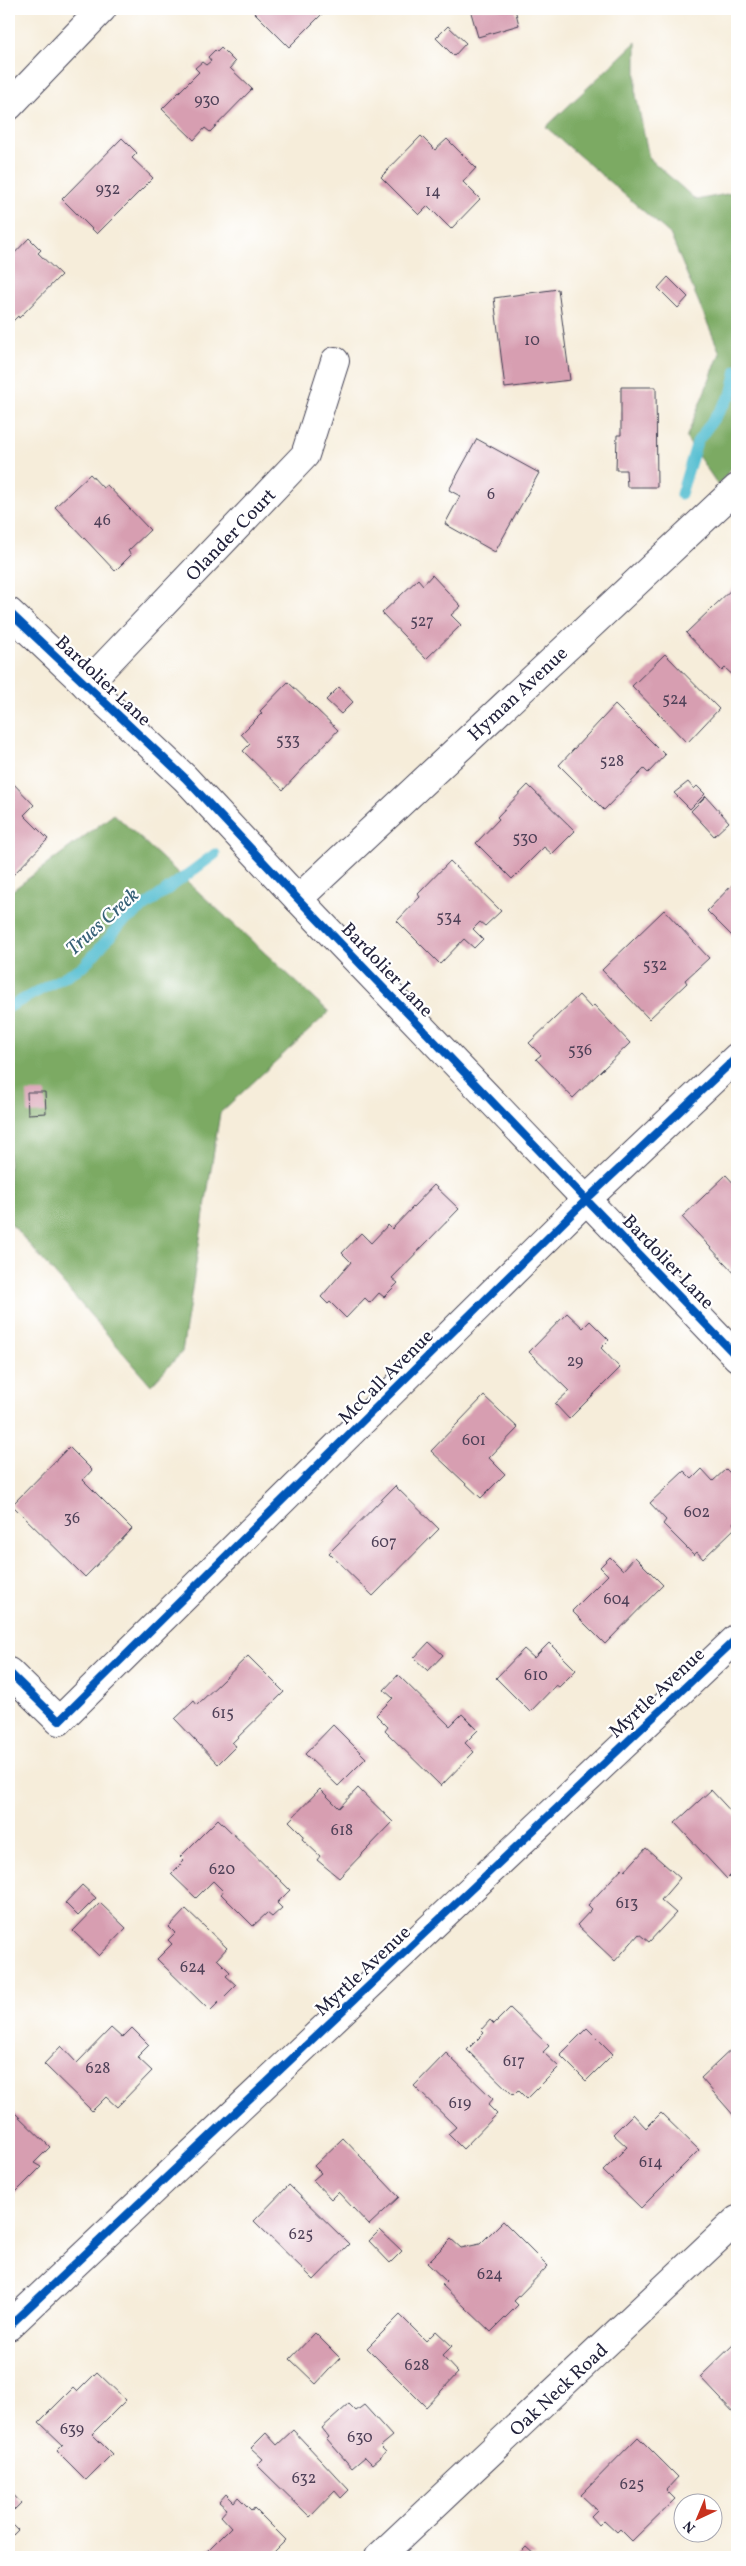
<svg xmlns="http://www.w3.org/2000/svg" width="746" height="2566" viewBox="0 0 746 2566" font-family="Vollkorn,serif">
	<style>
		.forest { fill: #7baa64; stroke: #4e6650 }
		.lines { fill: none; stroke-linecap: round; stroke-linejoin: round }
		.stream { stroke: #53bdd0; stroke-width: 11 }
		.building { fill: #d79eb1 }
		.minor-casing { stroke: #424053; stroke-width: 30 }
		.minor { stroke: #fff; stroke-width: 28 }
		.cycleway-casing { stroke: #fff; stroke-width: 11 }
		.cycleway { stroke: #0057b8; stroke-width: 8 }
		.labels { text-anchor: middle; stroke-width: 4.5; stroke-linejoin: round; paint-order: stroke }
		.number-label { font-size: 16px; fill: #4f4158 }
		.street-label { font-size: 19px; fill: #22223b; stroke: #fff }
		.water-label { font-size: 20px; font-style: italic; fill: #366077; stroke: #fff }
	</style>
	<rect width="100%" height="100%" fill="#fff"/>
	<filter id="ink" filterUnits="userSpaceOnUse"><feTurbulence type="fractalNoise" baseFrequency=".02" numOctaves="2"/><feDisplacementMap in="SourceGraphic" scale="10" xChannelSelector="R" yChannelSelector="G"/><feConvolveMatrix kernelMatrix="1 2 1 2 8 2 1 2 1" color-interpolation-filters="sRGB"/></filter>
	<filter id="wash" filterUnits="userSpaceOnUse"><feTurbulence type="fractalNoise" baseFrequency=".0096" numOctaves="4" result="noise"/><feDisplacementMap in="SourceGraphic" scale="20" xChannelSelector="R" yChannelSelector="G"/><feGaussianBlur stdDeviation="1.12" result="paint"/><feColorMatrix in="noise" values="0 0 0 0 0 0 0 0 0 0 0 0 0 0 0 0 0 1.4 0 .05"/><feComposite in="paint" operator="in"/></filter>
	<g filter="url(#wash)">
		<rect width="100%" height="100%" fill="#f6edda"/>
		<g class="forest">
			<polygon points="636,42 636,95 649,158 696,200 737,192 737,461 718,485 686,438 720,353 670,234 546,127"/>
			<polygon points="114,814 329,1012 220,1113 182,1352 151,1385 9,1221 9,893"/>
		</g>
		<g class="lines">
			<g class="stream">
				<polyline points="681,494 697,442 731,395 737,370"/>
				<polyline points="9,1007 84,966 121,924 215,854"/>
			</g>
		</g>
		<g id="blocks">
			<g class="building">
				<polygon points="257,9 327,9 289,47 254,12"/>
				<polygon points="470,9 515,9 519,25 478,37"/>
				<polygon points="448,26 466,43 454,56 436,38"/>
				<polygon points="221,48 235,62 230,68 252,89 210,132 205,128 194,140 162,109 199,72 195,68 202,62 206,65 211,61 208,57 215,50 217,52"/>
				<polygon points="421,136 435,150 447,139 476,168 463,182 480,199 451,229 428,206 419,215 381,177"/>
				<polygon points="122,138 137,153 132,158 153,178 97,234 62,199"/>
				<polygon points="29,238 41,250 38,253 61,275 19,318 18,316 9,325 9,259"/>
				<polygon points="668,277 688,297 678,308 658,288"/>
				<polygon points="558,289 570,380 505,388 494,298"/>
				<polygon points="621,387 656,387 657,487 627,487 626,470 616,470 617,435 621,435"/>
				<polygon points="477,439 539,473 495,552 445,524 460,496 449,490"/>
				<polygon points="90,474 103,488 107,485 150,530 128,551 131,555 115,571 55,507"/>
				<polygon points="432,575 461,606 451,615 461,625 426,659 382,613 418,579 423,585"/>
				<polygon points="737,584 737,679 725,668 722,671 686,633"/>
				<polygon points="665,654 719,709 687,743 632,686"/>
				<polygon points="288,682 338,730 283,790 243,751 250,744 241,734 262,713 260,711"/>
				<polygon points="339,687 353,702 341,714 326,700"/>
				<polygon points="615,705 665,755 648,773 644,769 604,810 559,765"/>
				<polygon points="9,779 34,805 24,815 48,839 12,876 9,873"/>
				<polygon points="688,782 694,789 697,786 705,794 690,809 674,793"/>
				<polygon points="528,785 575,831 552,854 544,847 512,879 476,843 499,819 497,817"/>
				<polygon points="706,796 729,822 714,836 691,811"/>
				<polygon points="450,861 501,911 485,926 480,922 473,929 483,939 474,948 464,939 440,964 397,921 420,897 418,894"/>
				<polygon points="735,882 737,885 737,941 707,911"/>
				<polygon points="664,910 709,958 685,980 687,983 649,1019 602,970"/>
				<polygon points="579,995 591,1008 594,1005 630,1043 573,1098 536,1059 541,1055 529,1043"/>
				<polygon points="27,1092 45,1092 46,1113 28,1114"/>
				<polygon points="726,1175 737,1187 737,1276 682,1217"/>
				<polygon points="434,1185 459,1209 392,1278 398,1283 384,1297 379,1293 370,1303 365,1298 346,1318 330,1302 328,1304 321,1297 351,1262 342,1253 361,1233 371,1243 388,1225 392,1229"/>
				<polygon points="567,1313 583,1328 590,1321 609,1340 601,1348 620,1368 569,1419 555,1404 569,1391 529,1352"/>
				<polygon points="484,1396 518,1428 489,1458 505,1474 481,1498 431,1451"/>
				<polygon points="69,1447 92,1470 83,1480 132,1529 85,1577 12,1505"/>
				<polygon points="702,1469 713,1481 726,1469 737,1480 737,1518 733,1523 736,1527 703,1559 697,1552 694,1555 663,1524 666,1520 650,1503 684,1471 692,1479"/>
				<polygon points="395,1486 439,1529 373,1596 329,1553"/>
				<polygon points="610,1557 623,1570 635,1557 663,1585 605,1644 572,1611 608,1575 600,1567"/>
				<polygon points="429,1642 443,1655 428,1671 414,1658"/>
				<polygon points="549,1643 576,1670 559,1687 556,1685 530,1712 496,1678 524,1649 534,1658"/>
				<polygon points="248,1656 284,1692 232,1743 236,1746 218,1764 175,1719 194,1701 197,1705"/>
				<polygon points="398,1675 450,1726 462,1714 478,1730 465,1743 474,1752 441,1786 385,1731 388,1727 376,1715 393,1698 384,1690"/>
				<polygon points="333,1725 366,1758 338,1786 305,1754"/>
				<polygon points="358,1788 393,1822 339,1878 317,1860 320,1856 302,1839 304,1836 289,1821 320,1789 339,1808"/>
				<polygon points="711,1790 737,1818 737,1869 727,1879 675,1823"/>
				<polygon points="218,1819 290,1890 277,1903 282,1908 272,1917 267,1913 253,1926 221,1894 223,1891 213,1881 196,1898 171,1874 184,1861 180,1857"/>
				<polygon points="646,1848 680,1878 661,1900 676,1913 649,1942 639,1934 615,1961 577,1925 592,1909 588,1905 622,1868 625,1871"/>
				<polygon points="82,1885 96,1898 78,1916 65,1903"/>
				<polygon points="100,1903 126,1928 99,1956 73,1931"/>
				<polygon points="186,1909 227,1948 217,1959 230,1972 226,1976 236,1985 210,2011 157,1959 172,1944 168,1940 175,1933 169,1927"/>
				<polygon points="510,2008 549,2046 543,2052 559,2067 527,2099 518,2090 513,2095 467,2050 484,2033 481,2030 490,2020 494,2024"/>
				<polygon points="111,2028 122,2038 132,2028 149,2045 137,2057 152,2071 117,2107 106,2097 92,2111 44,2064 61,2046 77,2063"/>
				<polygon points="587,2028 613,2054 586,2081 560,2055"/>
				<polygon points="737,2044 737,2115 735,2117 701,2078"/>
				<polygon points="446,2053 493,2099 488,2105 497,2114 463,2149 448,2134 456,2127 414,2086"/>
				<polygon points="15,2113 50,2147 34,2163 41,2167 9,2199 9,2119"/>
				<polygon points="661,2113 699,2150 641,2208 603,2171 627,2147 613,2134 633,2114 646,2128"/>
				<polygon points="343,2138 399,2197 369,2225 338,2192 331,2199 313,2180 321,2173 314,2166"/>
				<polygon points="289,2185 349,2244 314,2280 254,2221"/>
				<polygon points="503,2221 548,2266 514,2301 518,2305 491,2332 442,2285 446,2281 427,2263 451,2239 461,2248 480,2244"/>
				<polygon points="380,2230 402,2251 390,2263 369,2241"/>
				<polygon points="400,2315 426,2341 436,2331 452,2346 442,2356 458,2373 426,2407 367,2348"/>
				<polygon points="315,2333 340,2358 316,2384 290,2359"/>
				<polygon points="737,2341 737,2416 700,2377"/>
				<polygon points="97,2372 126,2400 92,2434 112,2454 86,2480 57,2451 63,2445 39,2422 73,2388 77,2392"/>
				<polygon points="349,2404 356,2411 364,2405 392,2436 380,2446 386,2452 372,2464 365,2457 352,2468 327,2439 329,2437 322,2428"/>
				<polygon points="293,2430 349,2490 341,2498 335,2491 310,2517 257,2465 263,2459 251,2448 266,2433 277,2445"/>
				<polygon points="638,2437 678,2477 666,2490 675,2499 632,2541 620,2529 617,2532 604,2520 599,2525 591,2516 597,2510 581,2495"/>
				<polygon points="9,2490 21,2503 9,2515"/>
				<polygon points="226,2494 234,2502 238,2497 252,2511 254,2508 286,2540 269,2557 202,2556 231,2527 221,2516 227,2509 219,2502"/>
				<polygon points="9,2521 18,2530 9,2539"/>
				<polygon points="526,2547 537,2557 516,2557"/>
			</g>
		</g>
	</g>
	<g filter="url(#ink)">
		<use href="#blocks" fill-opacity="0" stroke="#424053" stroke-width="1"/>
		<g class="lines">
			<g class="minor-casing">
				<g id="minor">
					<polyline points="9,106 102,9"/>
					<polyline points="9,612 185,778 298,899 737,1357"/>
					<polyline points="86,685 305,455 335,361"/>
					<polyline points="298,899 737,488"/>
					<polyline points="9,1672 59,1721 587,1199 737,1057"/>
					<polyline points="9,2326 737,1638"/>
					<polyline points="379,2557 737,2220"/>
				</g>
			</g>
			<use href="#minor" class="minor"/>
			<g class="cycleway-casing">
				<g id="cycleway">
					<polyline points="9,612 185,778 298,899 737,1357"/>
					<polyline points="9,1672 59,1721 587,1199 737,1057"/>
					<polyline points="9,2326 737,1638"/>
				</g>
			</g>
			<use href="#cycleway" class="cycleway"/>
		</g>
	</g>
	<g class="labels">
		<g class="number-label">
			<text x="207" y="105">930</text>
			<text x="108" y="194">932</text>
			<text x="433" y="196">14</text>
			<text x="532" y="345">10</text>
			<text x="491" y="499">6</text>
			<text x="102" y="525">46</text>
			<text x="422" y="626">527</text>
			<text x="675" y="704">524</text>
			<text x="288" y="745">533</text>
			<text x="612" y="766">528</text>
			<text x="525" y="843">530</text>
			<text x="449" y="922">534</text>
			<text x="655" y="970">532</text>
			<text x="580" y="1055">536</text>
			<text x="575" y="1366">29</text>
			<text x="474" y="1445">601</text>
			<text x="697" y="1517">602</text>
			<text x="72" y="1523">36</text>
			<text x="384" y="1547">607</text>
			<text x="617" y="1604">604</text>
			<text x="536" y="1680">610</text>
			<text x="223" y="1718">615</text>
			<text x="342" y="1835">618</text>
			<text x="222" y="1874">620</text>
			<text x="627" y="1908">613</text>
			<text x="193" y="1972">624</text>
			<text x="514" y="2066">617</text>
			<text x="98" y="2073">628</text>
			<text x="460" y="2108">619</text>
			<text x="651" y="2167">614</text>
			<text x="301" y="2239">625</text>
			<text x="490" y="2279">624</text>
			<text x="417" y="2370">628</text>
			<text x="72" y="2434">639</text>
			<text x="360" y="2442">630</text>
			<text x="304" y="2483">632</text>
			<text x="632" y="2489">625</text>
		</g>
		<g class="street-label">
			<text transform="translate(230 534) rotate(-46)" y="7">Olander Court</text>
			<text transform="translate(104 680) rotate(43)" y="7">Bardolier Lane</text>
			<text transform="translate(517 693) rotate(-43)" y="7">Hyman Avenue</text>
			<text transform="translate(388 969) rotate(46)" y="7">Bardolier Lane</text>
			<text transform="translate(669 1261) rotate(46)" y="7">Bardolier Lane</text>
			<text transform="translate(385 1376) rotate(-45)" y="7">McCall Avenue</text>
			<text transform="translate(656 1692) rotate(-43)" y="7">Myrtle Avenue</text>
			<text transform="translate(362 1970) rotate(-43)" y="7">Myrtle Avenue</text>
			<text transform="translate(558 2389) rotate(-43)" y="7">Oak Neck Road</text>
		</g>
		<g class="water-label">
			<text transform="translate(102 921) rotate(-42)" y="7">Trues Creek</text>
		</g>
	</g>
	<rect width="746" height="2566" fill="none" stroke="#fff" stroke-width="30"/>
	<g transform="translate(698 2518) rotate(224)"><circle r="24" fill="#ffffff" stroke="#a7a7b1"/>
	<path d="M0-4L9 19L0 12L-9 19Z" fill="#c8321e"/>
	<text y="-8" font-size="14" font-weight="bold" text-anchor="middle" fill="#22223b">N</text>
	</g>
</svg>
